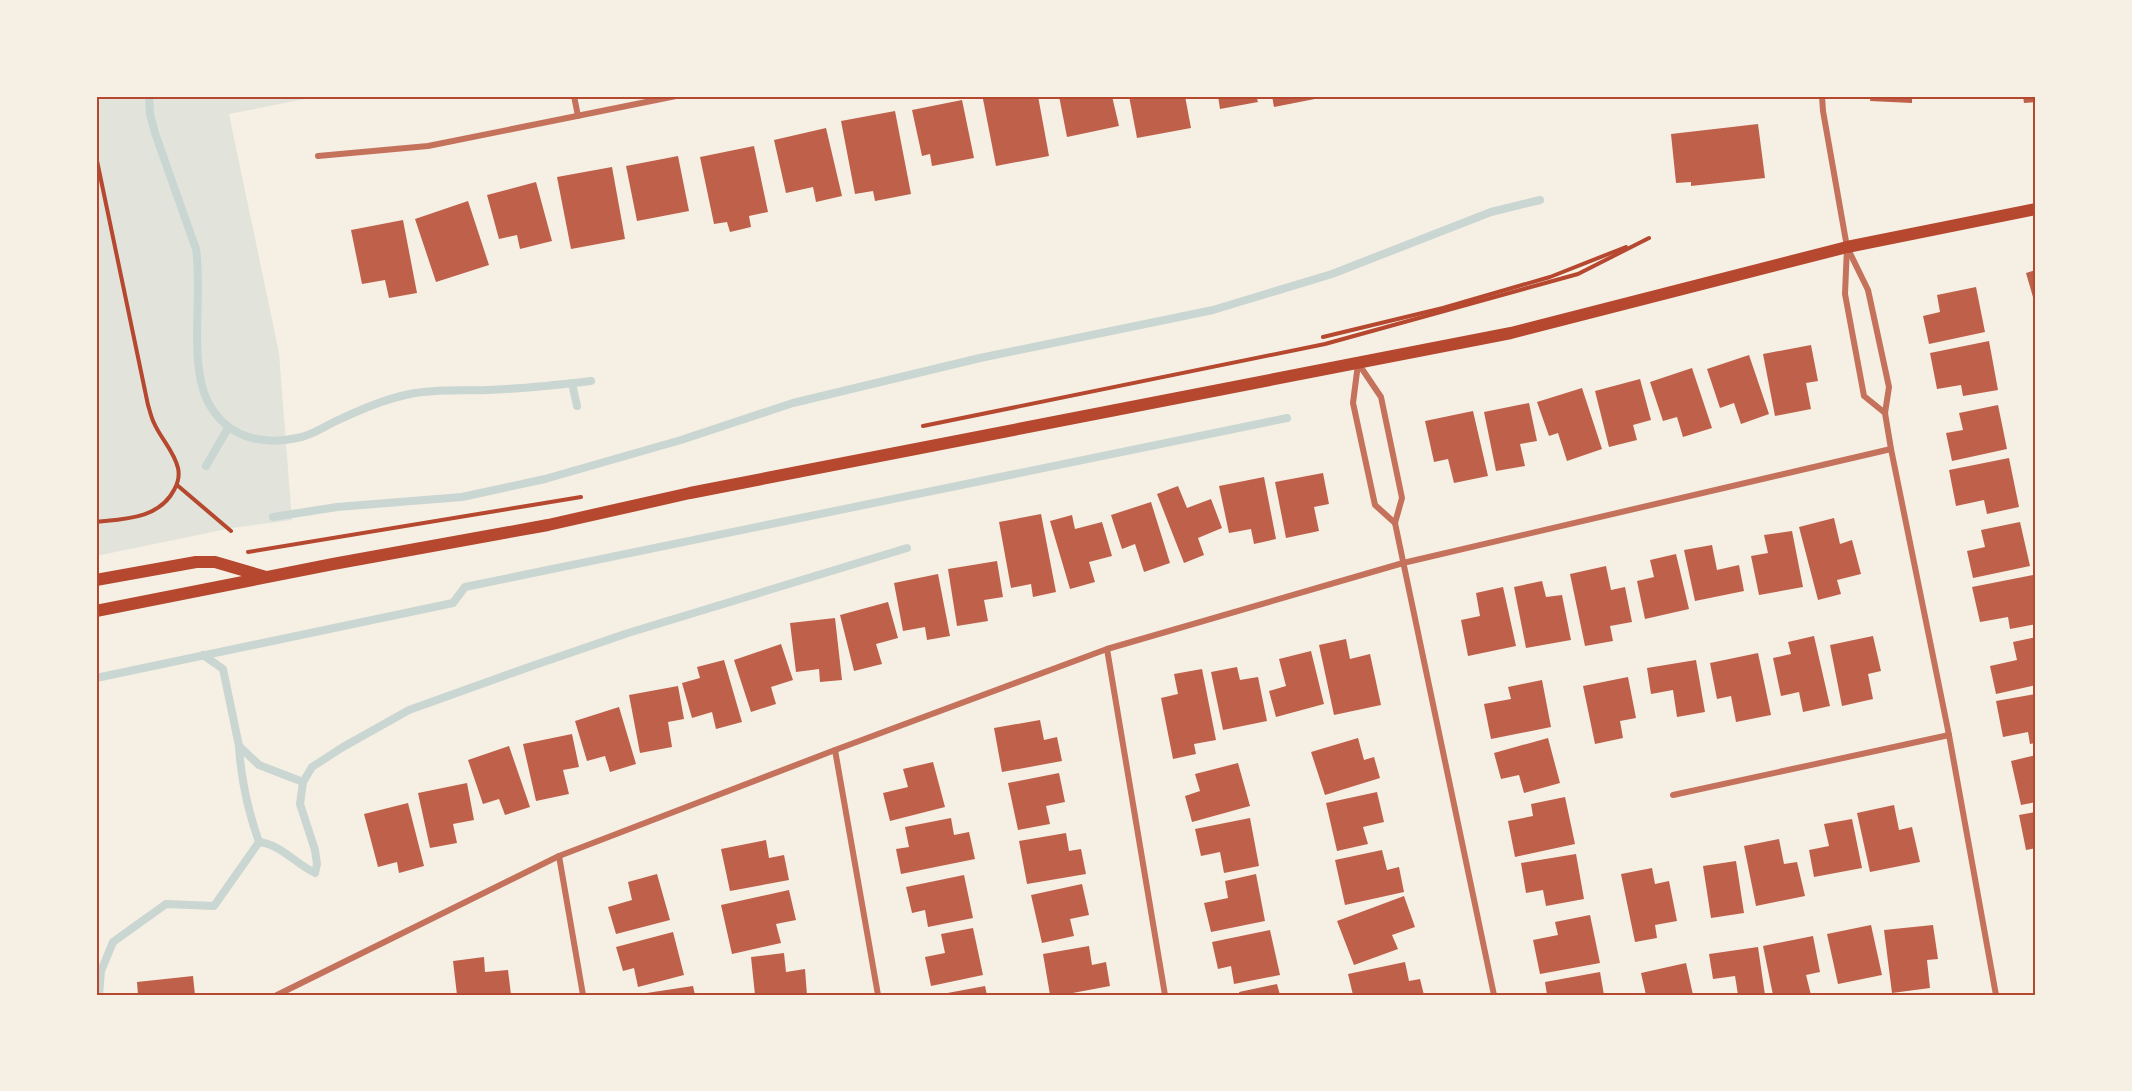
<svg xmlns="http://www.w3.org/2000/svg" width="2132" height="1091" viewBox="0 0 2132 1091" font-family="Jost,sans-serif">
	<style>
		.green { fill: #e2e4dc }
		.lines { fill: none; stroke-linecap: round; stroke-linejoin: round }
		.stream { stroke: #c9d6d2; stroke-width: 8 }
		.building { fill: #bf614a }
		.path { stroke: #b5482f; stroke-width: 4 }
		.minor { stroke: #c5725c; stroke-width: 6 }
		.secondary { stroke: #b5482f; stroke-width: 12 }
		.neatline { fill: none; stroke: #b5482f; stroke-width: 2 }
	</style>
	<rect width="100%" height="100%" fill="#f6efe4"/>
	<polygon class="green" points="96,96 320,96 229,114 279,353 292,520 232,528 96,556"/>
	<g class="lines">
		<g class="stream">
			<path d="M149,96L150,114L155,133L196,249C203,294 188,363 208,402C226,436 259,446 297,438C310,436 322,428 334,422C358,411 384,399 410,394C435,389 462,391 487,390C522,389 557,385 591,381"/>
			<polyline points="572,383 577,406"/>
			<polyline points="206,466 228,428"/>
			<polyline points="273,517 337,507 462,497 545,479 681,440 793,403 980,358 1213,310 1332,274 1491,212 1540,200"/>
			<polyline points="203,655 223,669 239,746 259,765 303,782"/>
			<polyline points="96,678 453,603 465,587 1287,418"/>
			<path d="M239,746C241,780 248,811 259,842"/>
			<path d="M99,995L101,971L113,942L166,904L214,906L259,842C280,844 296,864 315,873L317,864L315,850L300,804L303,782L312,767L343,747L409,710L532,666L628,633L907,548"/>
		</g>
	</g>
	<g class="building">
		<polygon points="997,96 1038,96 1049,156 996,166 983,99"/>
		<polygon points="1059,96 1112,96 1119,126 1067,137"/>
		<polygon points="1129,96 1185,96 1191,128 1137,138"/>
		<polygon points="1218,96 1256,96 1258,102 1220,109"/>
		<polygon points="1272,96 1325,96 1325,97 1274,107"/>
		<polygon points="1871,96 1912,96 1912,103 1870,101"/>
		<polygon points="2023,96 2036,96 2036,102 2024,103"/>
		<polygon points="962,100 974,158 932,166 930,154 922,156 912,110"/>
		<polygon points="895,111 911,194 875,201 873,191 855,194 841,121"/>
		<polygon points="1758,124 1765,178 1691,186 1691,182 1676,183 1671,134"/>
		<polygon points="826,128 842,196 816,202 813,187 786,193 774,140"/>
		<polygon points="754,146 768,212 749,216 751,227 730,232 727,222 714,224 700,157"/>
		<polygon points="678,156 689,211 637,221 626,166"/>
		<polygon points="612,167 625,239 571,249 557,177"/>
		<polygon points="536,182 552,241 520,249 517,235 499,239 487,195"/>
		<polygon points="468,201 489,265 436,282 415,219"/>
		<polygon points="403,220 417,293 389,298 385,280 362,284 351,230"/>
		<polygon points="2036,270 2036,304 2035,304 2026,273"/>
		<polygon points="1976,287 1985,332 1929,344 1923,316 1940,312 1937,295"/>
		<polygon points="1989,341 1998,390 1963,396 1961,385 1937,389 1930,353"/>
		<polygon points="1811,345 1818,381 1806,383 1811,409 1775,416 1763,354"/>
		<polygon points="1749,355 1769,414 1741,424 1734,403 1720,408 1707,369"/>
		<polygon points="1692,368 1712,428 1683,437 1677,417 1663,421 1650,382"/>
		<polygon points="1640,379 1651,420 1633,425 1637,440 1609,447 1595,391"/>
		<polygon points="1582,388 1602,449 1567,461 1558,433 1549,436 1537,402"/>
		<polygon points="1529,403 1537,441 1520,444 1525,466 1496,471 1484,412"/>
		<polygon points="1998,405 2007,449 1952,461 1946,433 1963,430 1959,413"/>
		<polygon points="1473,411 1488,476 1454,483 1448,459 1434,462 1425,421"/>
		<polygon points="2009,458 2019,507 1987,514 1984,500 1956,506 1949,470"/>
		<polygon points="1323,473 1329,504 1314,507 1319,531 1286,538 1275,482"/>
		<polygon points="1264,477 1276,539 1254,544 1251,529 1229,533 1219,486"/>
		<polygon points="1178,486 1187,508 1211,499 1222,528 1198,538 1204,555 1184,563 1157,494"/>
		<polygon points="1151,502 1170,563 1144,572 1135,544 1122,549 1111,515"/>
		<polygon points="1041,514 1056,592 1033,597 1031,584 1011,588 999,522"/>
		<polygon points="1072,515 1075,529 1102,522 1112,556 1089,562 1095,582 1070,589 1050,521"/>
		<polygon points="1834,518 1840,544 1852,540 1861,574 1837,580 1841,594 1818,600 1799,527"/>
		<polygon points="2020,522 2030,566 1973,578 1967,551 1985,547 1981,530"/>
		<polygon points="1792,531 1803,587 1759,595 1751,556 1768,553 1764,535"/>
		<polygon points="1712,545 1717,570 1739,565 1744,591 1695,601 1684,550"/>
		<polygon points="1676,554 1689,609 1645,619 1637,581 1654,577 1650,560"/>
		<polygon points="997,561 1003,597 984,600 988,621 957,626 948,569"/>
		<polygon points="1606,566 1611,590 1625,587 1632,622 1610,626 1613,641 1585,646 1570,574"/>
		<polygon points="938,574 950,636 927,640 925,627 903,631 894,583"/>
		<polygon points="2033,575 2036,593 2036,624 2010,629 2008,617 1980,622 1972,587"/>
		<polygon points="1542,581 1546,597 1562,595 1571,640 1526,648 1514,587"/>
		<polygon points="1503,587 1516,646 1468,656 1461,620 1480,616 1476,593"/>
		<polygon points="888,602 898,638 876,644 882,664 854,671 840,615"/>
		<polygon points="835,618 842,680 820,682 819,669 796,672 790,623"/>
		<polygon points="1814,636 1830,706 1803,712 1799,692 1781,696 1773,658 1791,654 1788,642"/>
		<polygon points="1873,636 1881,671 1868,674 1873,699 1842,706 1830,645"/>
		<polygon points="2036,637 2036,685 1996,694 1990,666 2017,660 2013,642"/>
		<polygon points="1346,639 1350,659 1370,654 1381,705 1334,715 1319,645"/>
		<polygon points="781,644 793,680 771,687 776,704 751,712 734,660"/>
		<polygon points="1311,651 1324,704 1276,717 1269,691 1286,686 1279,659"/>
		<polygon points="1758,653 1771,715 1736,722 1731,696 1717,699 1710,663"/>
		<polygon points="724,660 742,722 716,729 712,712 692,718 682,683 700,678 697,667"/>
		<polygon points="1696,660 1705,712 1677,717 1673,690 1651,694 1647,668"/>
		<polygon points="1237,667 1240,680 1258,677 1267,721 1223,730 1211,672"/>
		<polygon points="1202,669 1216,740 1194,744 1196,754 1173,759 1161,698 1178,694 1174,674"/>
		<polygon points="1628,677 1636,718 1620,721 1623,738 1595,744 1583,686"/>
		<polygon points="1542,680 1551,727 1491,739 1484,704 1511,699 1508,687"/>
		<polygon points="678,686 684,719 668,722 672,747 640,753 629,695"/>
		<polygon points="2036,694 2036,743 2030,744 2028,732 2003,737 1996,701"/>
		<polygon points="619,707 636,764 610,772 605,756 587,761 575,721"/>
		<polygon points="1040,720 1044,740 1057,737 1062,761 1002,772 994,728"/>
		<polygon points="572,734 579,767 563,770 569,794 536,801 523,744"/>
		<polygon points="1358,738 1364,760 1374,757 1380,778 1325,795 1311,752"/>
		<polygon points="1548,738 1560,783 1524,793 1519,775 1501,779 1494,753"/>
		<polygon points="509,746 530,807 505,815 499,799 483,804 468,760"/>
		<polygon points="2036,755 2036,802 2021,805 2011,761"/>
		<polygon points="933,762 945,807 890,821 883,793 908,787 903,769"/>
		<polygon points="1238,763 1250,806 1192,822 1185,796 1200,791 1195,774"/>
		<polygon points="1059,773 1065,802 1046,806 1050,824 1018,830 1008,783"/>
		<polygon points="467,783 474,820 453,824 457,843 430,848 418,793"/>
		<polygon points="1377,792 1384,822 1363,827 1368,844 1337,851 1326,803"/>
		<polygon points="1565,797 1575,844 1515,857 1508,821 1533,816 1531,804"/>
		<polygon points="408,803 424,866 399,873 397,862 378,867 364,814"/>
		<polygon points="1894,805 1899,830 1912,827 1920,862 1870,872 1857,813"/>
		<polygon points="2036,812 2036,848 2026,850 2019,815"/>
		<polygon points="951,818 954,835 969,832 975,859 901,874 896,849 909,847 905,827"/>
		<polygon points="1250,818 1259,866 1224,873 1220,852 1201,856 1195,829"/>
		<polygon points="1852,819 1862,868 1814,877 1809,850 1829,846 1824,824"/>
		<polygon points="1066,833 1069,851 1081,849 1086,874 1027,884 1019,841"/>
		<polygon points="1779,839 1784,864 1797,862 1805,896 1756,906 1744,846"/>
		<polygon points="766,840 769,858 784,855 789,880 730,891 721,849"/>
		<polygon points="1382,850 1387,870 1399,867 1404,892 1345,905 1335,860"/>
		<polygon points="1576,854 1584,899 1546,906 1543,890 1526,893 1521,863"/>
		<polygon points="1736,861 1744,913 1711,918 1703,866"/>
		<polygon points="1652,868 1655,884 1669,881 1677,921 1655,925 1657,938 1635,942 1621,874"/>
		<polygon points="657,874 670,920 616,934 608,907 632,900 628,882"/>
		<polygon points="1256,874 1265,921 1211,932 1204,903 1228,898 1225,881"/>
		<polygon points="964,875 973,918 928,927 925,910 912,913 906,887"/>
		<polygon points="1082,884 1089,915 1070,919 1074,936 1042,943 1031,895"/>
		<polygon points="789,890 796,920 776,924 781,943 732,954 721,905"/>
		<polygon points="1404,896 1415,927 1392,935 1398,949 1354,965 1337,921"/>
		<polygon points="1590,915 1600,963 1540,974 1533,940 1558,935 1555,922"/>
		<polygon points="1871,925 1882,975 1838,984 1827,934"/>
		<polygon points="1933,925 1938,959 1927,960 1930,988 1892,993 1884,930"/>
		<polygon points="973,928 983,975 931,986 925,957 945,953 941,934"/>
		<polygon points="1270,930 1280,975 1234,984 1231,966 1218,969 1212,942"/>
		<polygon points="673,932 684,975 638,987 634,968 623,971 616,947"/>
		<polygon points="1813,936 1820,972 1806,975 1811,995 1773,995 1763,946"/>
		<polygon points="1089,946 1092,965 1106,962 1110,986 1062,995 1050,995 1043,954"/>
		<polygon points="1758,947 1765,995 1738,995 1735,976 1713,979 1709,954"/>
		<polygon points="784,953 786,972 805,969 807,995 755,995 751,957"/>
		<polygon points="484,957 485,972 508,970 511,995 457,995 453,961"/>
		<polygon points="1405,962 1409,981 1420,979 1424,995 1353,995 1348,974"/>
		<polygon points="1686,963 1693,995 1646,995 1641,973"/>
		<polygon points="1600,972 1604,995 1547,995 1545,982"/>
		<polygon points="193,976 195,995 138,995 137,982"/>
		<polygon points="1277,984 1280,995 1240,995 1239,992"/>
		<polygon points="693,986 695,995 640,995 640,994"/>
		<polygon points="985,986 987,995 942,995 942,994"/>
	</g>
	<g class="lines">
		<g class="path">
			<path d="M96,156L148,405C150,411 151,417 154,423C161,439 174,451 178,468C180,477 178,483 174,490C159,519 124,519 96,522"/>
			<polyline points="1323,337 1443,308 1550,277 1626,247"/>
			<polyline points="923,426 1325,344 1578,274 1649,238"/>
			<polyline points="177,485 231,531"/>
			<polyline points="248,552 581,497"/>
		</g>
		<g class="minor">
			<polyline points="574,96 578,116"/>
			<polyline points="1822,96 1823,111 1847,247 1845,294 1864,396 1885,413"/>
			<polyline points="318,156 428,146 676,96"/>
			<polyline points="1847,247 1868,290 1889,387 1885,413 1891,449 1949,735 1996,995"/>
			<polyline points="1358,363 1381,397 1402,498 1395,523 1494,995"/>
			<polyline points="1358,364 1353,403 1375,505 1395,523"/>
			<polyline points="1107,649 1165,995"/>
			<polyline points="835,750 878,995"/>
			<polyline points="1673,795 1949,735"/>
			<polyline points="559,856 583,995"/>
			<polyline points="277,995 559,856 835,750 1107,649 1403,563 1891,449"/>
		</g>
		<g class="secondary">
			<polyline points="96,580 196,562 215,562 266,577"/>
			<polyline points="96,611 333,564 548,525 690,493 1511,333 1847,247 2036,209"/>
		</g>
	</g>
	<rect width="2132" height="1091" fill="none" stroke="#f6efe4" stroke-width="195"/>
	<rect x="98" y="98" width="1936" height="896" class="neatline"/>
</svg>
